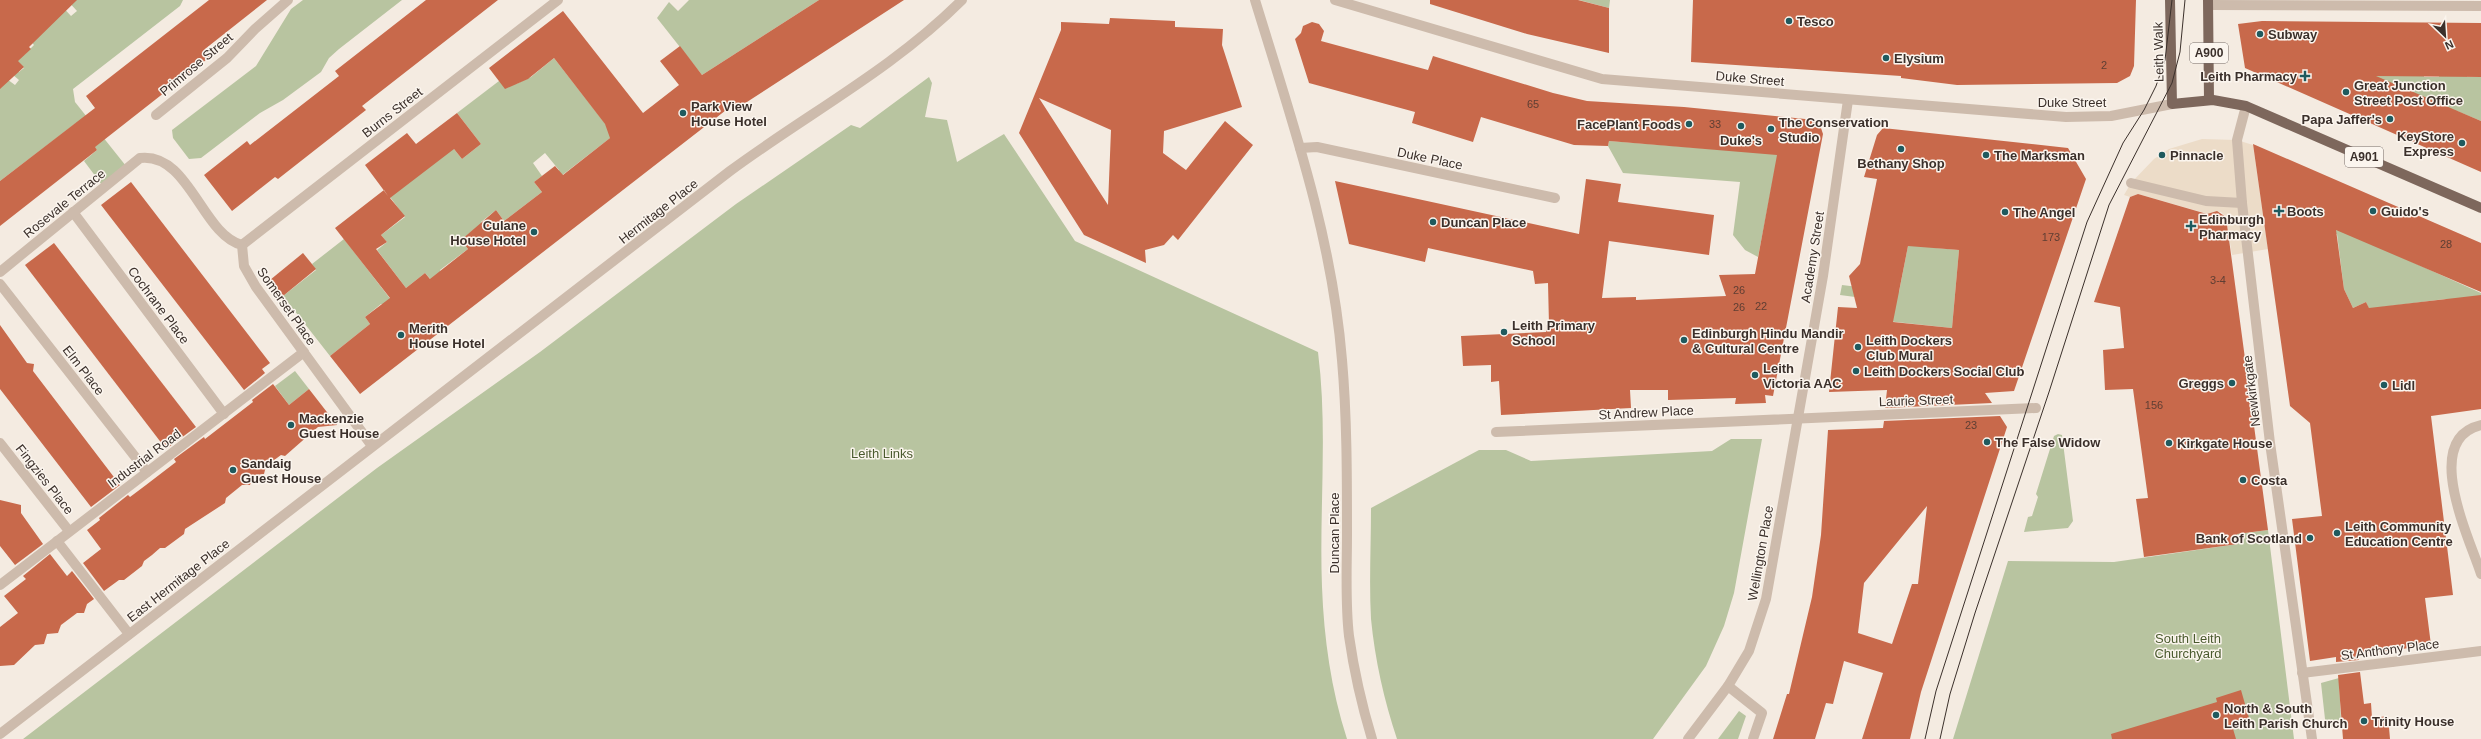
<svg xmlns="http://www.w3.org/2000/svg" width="2481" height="739" viewBox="0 0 2481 739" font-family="Arial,sans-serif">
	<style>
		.green { fill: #b8c4a0 }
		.plaza { fill: #ecdcc8 }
		.building { fill: #c8694b; fill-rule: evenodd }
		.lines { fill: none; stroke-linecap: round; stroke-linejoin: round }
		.pedestrian { stroke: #cdbbac; stroke-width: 10 }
		.minor { stroke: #cdbbac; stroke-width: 10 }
		.tertiary { stroke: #cdbbac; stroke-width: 10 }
		.primary { stroke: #7d675c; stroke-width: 10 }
		.tram { stroke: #3b302b; stroke-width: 1 }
		.poi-dot { fill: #1f5a5e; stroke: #fbf5ee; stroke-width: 1.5 }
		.labels { text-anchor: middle; stroke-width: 3; stroke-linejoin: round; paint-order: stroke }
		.number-label { font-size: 11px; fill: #5e3e33 }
		.shield { fill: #fbf5ee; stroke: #756b66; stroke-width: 1 }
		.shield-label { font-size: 12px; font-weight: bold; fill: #3b302b }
		.poi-label { font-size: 13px; font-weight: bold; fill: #3b302b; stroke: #fbf5ee; text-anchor: start }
		.street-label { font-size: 13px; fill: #3b302b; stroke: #fbf5ee }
		.park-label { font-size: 13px; fill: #4a5a2e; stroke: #fbf5ee }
	</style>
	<rect width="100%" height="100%" fill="#f4ebe1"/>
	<g class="green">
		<polygon points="67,0 183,0 180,6 73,89 75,102 126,166 102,185 84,161 97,150 76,123 0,181 0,74 15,85 19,80 6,69 3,56 19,72 24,68 8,51 24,55 34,45 24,33 58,2 71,16 77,11"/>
		<polygon points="303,0 402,0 339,49 329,58 321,72 283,100 260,113 201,158 189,159 173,138 172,130 256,66 291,9"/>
		<polygon points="689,0 819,0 702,75 657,18 669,2 678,11"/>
		<polygon points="1578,0 1610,0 1609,8 1579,0"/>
		<polygon points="2326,56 2424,68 2424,77 2439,77 2439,68 2467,68 2467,77 2481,77 2481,121 2457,111 2449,111"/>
		<polygon points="554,58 614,135 556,180 559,170 545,153 533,163 542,176 534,182 542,192 504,221 496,210 481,222 489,233 475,229 461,240 468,249 440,270 443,275 433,282 425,273 406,288 377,250 387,242 381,235 405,217 384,189 438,129 462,159 481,144 457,113 499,81 516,84 531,77"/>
		<path d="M929,77L932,83L925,117L947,120L957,162L1004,134L1075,241L1318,352C1328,430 1319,509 1322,587C1324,639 1331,689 1347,739H23L377,468L540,352L736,204L851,125L860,128Z"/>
		<polygon points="1930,133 1936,248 1959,250 1952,328 1877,320 1878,300 1840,295 1842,285 1899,292"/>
		<polygon points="1609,141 1778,154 1758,257 1745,250 1733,235 1740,182 1623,173 1608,146"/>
		<polygon points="2328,224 2481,293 2481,311 2445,299 2383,307 2371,313 2366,302 2353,308 2344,289 2337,234 2305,237"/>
		<polygon points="344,239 395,305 381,304 365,317 370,324 330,356 283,296 316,270 312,264"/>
		<polygon points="295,371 309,389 289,405 275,386"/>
		<polygon points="2058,434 2062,435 2073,521 2068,528 2024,532 2028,517 2032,516 2038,497 2036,494 2054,436"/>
		<path d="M1731,439H1762L1734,593L1724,626L1706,666L1653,739H1397C1384,700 1375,660 1371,619C1369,583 1371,545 1371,508L1479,450H1506L1531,461L1712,451Z"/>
		<polygon points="2268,530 2294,739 1953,739 2008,561 2114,562 2238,544 2237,534"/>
		<polygon points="2339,678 2341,723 2336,723 2336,726 2326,728 2321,683"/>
		<polygon points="1739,711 1746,716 1738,739 1718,739"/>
	</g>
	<polygon class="plaza" points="2202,139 2237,140 2253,145 2268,249 2232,255 2226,217 2221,212 2214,212 2208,214 2138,194 2130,197 2124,195 2131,183 2154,159 2169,149"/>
	<g class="building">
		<polygon points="0,0 77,0 29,47 31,49 18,61 24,67 0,89"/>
		<polygon points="209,0 267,0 205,49 211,56 95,147 97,150 0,226 0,181 95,108 86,96"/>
		<polygon points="426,0 498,0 362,106 366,110 278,179 275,177 232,211 204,175 247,141 250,145 339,76 335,71"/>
		<polygon points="819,0 904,0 733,111 730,107 360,394 330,356 370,324 365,317 390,298 335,228 384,190 388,196 365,165 407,133 416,144 457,113 481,144 462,159 454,149 390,198 405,216 381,235 387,242 376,249 406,288 425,273 430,279 468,249 461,240 496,210 504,221 542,192 534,182 555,166 563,175 610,138 605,124 554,58 528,79 505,89 489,68 563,11 643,113 679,85 660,61 680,46 702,75"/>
		<polygon points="1430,0 1578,0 1609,8 1609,53 1527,34 1430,4"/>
		<polygon points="1693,0 2136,0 2134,66 2130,76 2117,83 1957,85 1901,78 1901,76 1691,62"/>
		<path d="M1110,18L1175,21V27L1223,29L1222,45L1242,107L1164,131L1163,153L1186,170L1225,121L1253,145L1178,240L1173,235L1164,245L1145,250L1146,263L1084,235L1019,133L1061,30V22L1109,24ZM1039,98L1111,130L1108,205Z"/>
		<polygon points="2262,21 2481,23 2481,77 2376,76 2481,121 2481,172 2245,68 2238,24"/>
		<polygon points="1312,22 1319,24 1324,31 1321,41 1428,70 1433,56 1553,93 1587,101 1684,107 1815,120 1819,122 1823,134 1773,396 1765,395 1766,403 1735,404 1736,398 1668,400 1668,390 1630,390 1631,408 1501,415 1499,381 1491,382 1491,365 1463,366 1461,336 1546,332 1546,325 1549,325 1548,283 1535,284 1533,271 1428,248 1425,262 1349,244 1335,181 1579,234 1586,179 1621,184 1618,202 1714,215 1709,255 1609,241 1602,298 1636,297 1636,300 1726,296 1719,275 1755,274 1777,155 1609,141 1608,146 1574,145 1481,117 1473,142 1412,123 1415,112 1309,83 1295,39 1301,33 1303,26"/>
		<path d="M1883,128L2068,148L2086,179L2014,391L1985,393L1992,403L1885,408L1887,390L1829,392L1838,307L1857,308L1849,276L1860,264L1877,179L1864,177L1877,135ZM1908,246L1959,250L1952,328L1893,322Z"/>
		<polygon points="2253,144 2481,243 2481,292 2336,230 2344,289 2353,308 2366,302 2369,308 2481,295 2481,409 2431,416 2453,595 2425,598 2431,645 2358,655 2359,660 2336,662 2336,657 2310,661 2292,519 2322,516 2310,423 2290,406"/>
		<polygon points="131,182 270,363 262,369 265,373 244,390 101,205"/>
		<polygon points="2138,194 2207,214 2217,211 2226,217 2268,530 2237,534 2238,544 2144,557 2136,499 2148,498 2133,389 2105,390 2103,350 2124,348 2120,307 2094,302 2130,197"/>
		<polygon points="54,243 196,427 166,449 25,265"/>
		<polygon points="303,253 316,269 283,296 270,280"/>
		<polygon points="0,325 27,363 34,364 33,371 120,485 91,507 0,389"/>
		<polygon points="273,384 289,405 309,389 337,425 318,427 285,456 281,455 266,466 264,474 253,475 250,485 242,485 226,498 225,503 185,529 184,534 165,548 160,548 152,555 144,561 142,566 124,580 119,580 104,591 83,563 101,549 87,530 100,520 99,518 128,495 130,497 146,485 176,462 174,459 204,437 205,439 253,402 252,400"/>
		<path d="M2000,416L2007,427L1921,692L1910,739H1862L1883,673L1844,661L1833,704L1826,703L1815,739H1773L1787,694H1789L1812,597L1821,535L1828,430L1883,428L1884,421ZM1927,506L1918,584H1912L1892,644L1858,633L1864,583Z"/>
		<polygon points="0,500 21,505 21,513 43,544 15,565 0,546"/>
		<polygon points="50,554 67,576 72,571 94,599 87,604 84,613 77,613 61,625 58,633 47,634 44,644 35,645 14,665 0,666 0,627 18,613 4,596 26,579 23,576"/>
		<polygon points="2360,672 2364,704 2371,703 2372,718 2388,716 2390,739 2343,739 2338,675"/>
		<polygon points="2241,690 2249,718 2231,722 2236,739 2112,739 2111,734 2217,702 2216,698"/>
	</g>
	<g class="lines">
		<g class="pedestrian">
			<polyline points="2246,106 2237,140 2242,203 2270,443 2312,739"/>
			<polyline points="2131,183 2206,201 2242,203"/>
			<polyline points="2302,673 2392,662"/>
		</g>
		<g class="minor">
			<polyline points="2209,5 2481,6"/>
			<polyline points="156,115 227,58 255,29 288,0"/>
			<polyline points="1300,148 1317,147 1555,198"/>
			<polyline points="73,212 224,414"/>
			<polyline points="242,245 558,0"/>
			<path d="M0,272L140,158C189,152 202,235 242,245L244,266L256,287L372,446"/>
			<polyline points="0,284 147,472"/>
			<path d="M2481,425C2421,439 2469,537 2481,574"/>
			<polyline points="1496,432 2036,408"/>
			<polyline points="0,443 69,531"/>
			<polyline points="57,541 129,634"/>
			<polyline points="0,585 304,352"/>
			<polyline points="2392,662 2481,651"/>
			<polyline points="1728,686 1762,713 1753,739"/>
			<polyline points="1688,739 1728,686 1749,651 1766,599 1823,276 1848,100"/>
		</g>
		<g class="tertiary">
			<path d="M1255,0C1291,118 1332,235 1342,360C1347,417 1347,476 1347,534C1347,568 1345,602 1349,636C1354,671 1362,706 1372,739"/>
			<polyline points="1335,0 1602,79 2066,117 2111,116 2172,104"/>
			<path d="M0,734L730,171C807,114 893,69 962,0"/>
		</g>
		<g class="primary">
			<polyline points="2170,0 2172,104 2213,100 2246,106 2481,208"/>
			<polyline points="2208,0 2209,100"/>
		</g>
		<g class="tram">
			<polyline points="1925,739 1936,691 2087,222 2123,143 2144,110 2156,86 2165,60 2172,0"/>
			<polyline points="1940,739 1950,694 1975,613 2049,392 2109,205 2172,83 2180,52 2185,0"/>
		</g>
	</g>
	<g class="poi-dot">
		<circle cx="1789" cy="21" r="4"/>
		<circle cx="2260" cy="34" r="4"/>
		<circle cx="1886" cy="58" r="4"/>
		<path d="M2303 70h4v4h4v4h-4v4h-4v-4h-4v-4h4z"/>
		<circle cx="2346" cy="92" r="4"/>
		<circle cx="683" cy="113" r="4"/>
		<circle cx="2390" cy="119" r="4"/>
		<circle cx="1689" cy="124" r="4"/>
		<circle cx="1741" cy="126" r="4"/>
		<circle cx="1771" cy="129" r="4"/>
		<circle cx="2462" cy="143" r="4"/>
		<circle cx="1901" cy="149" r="4"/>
		<circle cx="1986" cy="155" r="4"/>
		<circle cx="2162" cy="155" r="4"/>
		<path d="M2277 205h4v4h4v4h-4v4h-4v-4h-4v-4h4z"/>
		<circle cx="2373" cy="211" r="4"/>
		<circle cx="2005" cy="212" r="4"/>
		<circle cx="1433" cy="222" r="4"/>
		<path d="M2189 220h4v4h4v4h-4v4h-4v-4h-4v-4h4z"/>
		<circle cx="534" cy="232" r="4"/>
		<circle cx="1504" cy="332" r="4"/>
		<circle cx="401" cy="335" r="4"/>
		<circle cx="1684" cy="340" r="4"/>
		<circle cx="1858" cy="347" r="4"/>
		<circle cx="1856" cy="371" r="4"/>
		<circle cx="1755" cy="375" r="4"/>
		<circle cx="2232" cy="383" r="4"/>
		<circle cx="2384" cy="385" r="4"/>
		<circle cx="291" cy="425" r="4"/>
		<circle cx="1987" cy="442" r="4"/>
		<circle cx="2169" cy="443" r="4"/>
		<circle cx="233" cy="470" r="4"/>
		<circle cx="2243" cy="480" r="4"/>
		<circle cx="2337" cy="533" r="4"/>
		<circle cx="2310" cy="538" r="4"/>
		<circle cx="2216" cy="715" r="4"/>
		<circle cx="2364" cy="721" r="4"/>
	</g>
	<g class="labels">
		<g class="number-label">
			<text x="2104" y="69">2</text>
			<text x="1533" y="108">65</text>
			<text x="1715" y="128">33</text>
			<text x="2051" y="241">173</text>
			<text x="2446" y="248">28</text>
			<text x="2218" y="284">3-4</text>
			<text x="1739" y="294">26</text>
			<text x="1761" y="310">22</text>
			<text x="1739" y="311">26</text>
			<text x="2154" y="409">156</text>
			<text x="1971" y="429">23</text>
		</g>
		<g class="shield">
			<rect x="2190" y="43" width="38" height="20" rx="3"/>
			<rect x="2345" y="147" width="38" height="20" rx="3"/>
		</g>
		<g class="shield-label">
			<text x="2209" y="57">A900</text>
			<text x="2364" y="161">A901</text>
		</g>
		<g class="poi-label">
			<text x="1797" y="26">Tesco</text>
			<text x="2268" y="39">Subway</text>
			<text x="1894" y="63">Elysium</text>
			<text x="2297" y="81" text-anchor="end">Leith Pharmacy</text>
			<text x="2354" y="90">Great Junction<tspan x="2354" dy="15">Street Post Office</tspan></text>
			<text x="691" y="111">Park View<tspan x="691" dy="15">House Hotel</tspan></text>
			<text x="2382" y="124" text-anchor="end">Papa Jaffer's</text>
			<text x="1779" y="127">The Conservation<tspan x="1779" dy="15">Studio</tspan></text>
			<text x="1681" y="129" text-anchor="end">FacePlant Foods</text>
			<text x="2454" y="141" text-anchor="end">KeyStore<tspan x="2454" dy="15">Express</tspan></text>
			<text x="1741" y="145" text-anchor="middle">Duke's</text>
			<text x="1994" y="160">The Marksman</text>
			<text x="2170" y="160">Pinnacle</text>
			<text x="1901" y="168" text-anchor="middle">Bethany Shop</text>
			<text x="2287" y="216">Boots</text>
			<text x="2381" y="216">Guido's</text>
			<text x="2013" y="217">The Angel</text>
			<text x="2199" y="224">Edinburgh<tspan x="2199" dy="15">Pharmacy</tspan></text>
			<text x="1441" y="227">Duncan Place</text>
			<text x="526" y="230" text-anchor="end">Culane<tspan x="526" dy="15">House Hotel</tspan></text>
			<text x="1512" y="330">Leith Primary<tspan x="1512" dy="15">School</tspan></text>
			<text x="409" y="333">Merith<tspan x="409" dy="15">House Hotel</tspan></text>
			<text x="1692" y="338">Edinburgh Hindu Mandir<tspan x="1692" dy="15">&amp; Cultural Centre</tspan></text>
			<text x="1866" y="345">Leith Dockers<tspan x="1866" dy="15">Club Mural</tspan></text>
			<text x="1763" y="373">Leith<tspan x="1763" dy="15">Victoria AAC</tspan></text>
			<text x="1864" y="376">Leith Dockers Social Club</text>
			<text x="2224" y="388" text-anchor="end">Greggs</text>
			<text x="2392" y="390">Lidl</text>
			<text x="299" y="423">Mackenzie<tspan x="299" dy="15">Guest House</tspan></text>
			<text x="1995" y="447">The False Widow</text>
			<text x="2177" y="448">Kirkgate House</text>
			<text x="241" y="468">Sandaig<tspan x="241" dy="15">Guest House</tspan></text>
			<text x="2251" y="485">Costa</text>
			<text x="2345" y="531">Leith Community<tspan x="2345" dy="15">Education Centre</tspan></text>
			<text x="2302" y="543" text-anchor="end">Bank of Scotland</text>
			<text x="2224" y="713">North &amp; South<tspan x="2224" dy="15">Leith Parish Church</tspan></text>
			<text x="2372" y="726">Trinity House</text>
		</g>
		<g class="street-label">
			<text transform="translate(2158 52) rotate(-91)" y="5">Leith Walk</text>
			<text transform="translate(196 64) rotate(-40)" y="5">Primrose Street</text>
			<text transform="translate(1750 78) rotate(5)" y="5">Duke Street</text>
			<text x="2072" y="107">Duke Street</text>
			<text transform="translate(392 112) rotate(-38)" y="5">Burns Street</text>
			<text transform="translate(1430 158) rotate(12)" y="5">Duke Place</text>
			<text transform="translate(64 203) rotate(-39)" y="5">Rosevale Terrace</text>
			<text transform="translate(658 211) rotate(-38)" y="5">Hermitage Place</text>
			<text transform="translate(1812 257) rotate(-81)" y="5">Academy Street</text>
			<text transform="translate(159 305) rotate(53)" y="5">Cochrane Place</text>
			<text transform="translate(287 306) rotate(55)" y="5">Somerset Place</text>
			<text transform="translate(84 370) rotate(52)" y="5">Elm Place</text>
			<text transform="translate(2251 391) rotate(-97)" y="5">Newkirkgate</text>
			<text transform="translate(1916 400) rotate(-2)" y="5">Laurie Street</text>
			<text transform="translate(1646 412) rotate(-3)" y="5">St Andrew Place</text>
			<text transform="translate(144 458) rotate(-37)" y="5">Industrial Road</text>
			<text transform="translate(45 479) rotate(52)" y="5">Fingzies Place</text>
			<text transform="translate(1334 533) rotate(-90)" y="5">Duncan Place</text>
			<text transform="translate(1760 553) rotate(-80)" y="5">Wellington Place</text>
			<text transform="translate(178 580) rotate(-38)" y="5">East Hermitage Place</text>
			<text transform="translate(2390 649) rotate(-7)" y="5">St Anthony Place</text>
		</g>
		<g class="park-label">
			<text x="882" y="458">Leith Links</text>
			<text x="2188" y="643">South Leith<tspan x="2188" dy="15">Churchyard</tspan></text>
		</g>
	</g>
	<g transform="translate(2445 36) rotate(155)" stroke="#fbf5ee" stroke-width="3" paint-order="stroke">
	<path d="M0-3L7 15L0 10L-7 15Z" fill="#3b302b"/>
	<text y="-6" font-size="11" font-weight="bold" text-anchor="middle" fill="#3b302b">N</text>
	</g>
</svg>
